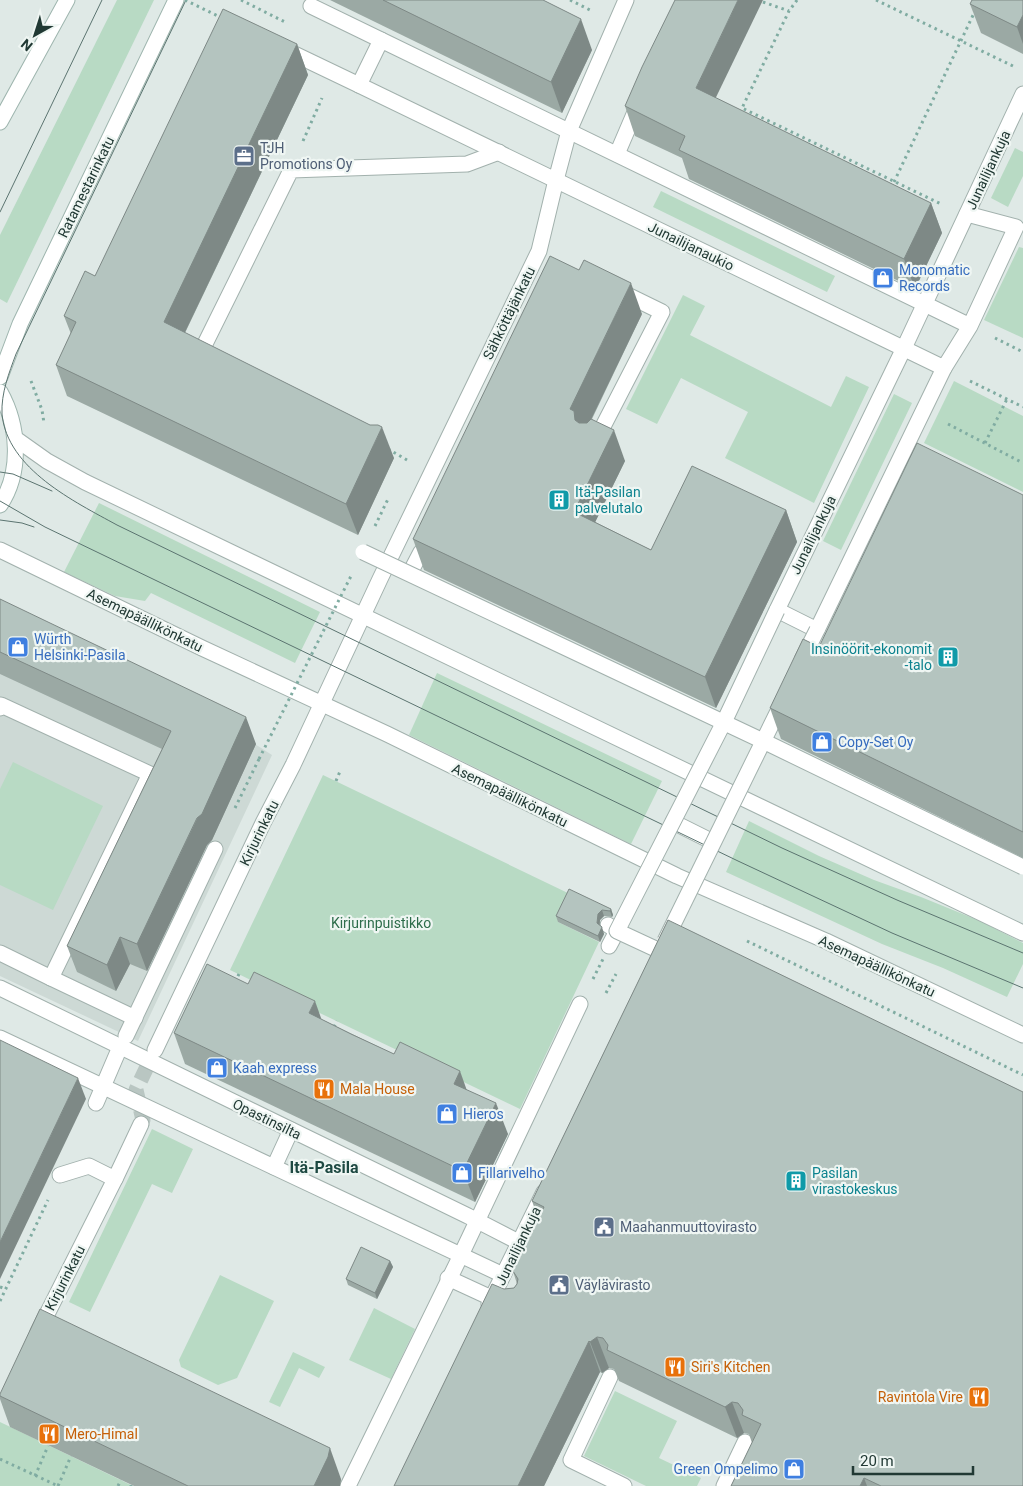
<svg xmlns="http://www.w3.org/2000/svg" width="1023" height="1486" viewBox="0 0 1023 1486" font-family="Roboto,sans-serif">
	<style>
		.built { fill: #cdd9d5 }
		.green { fill: #b8dac4 }
		.lines { fill: none; stroke-linecap: round; stroke-linejoin: round }
		.minor-tunnel { stroke: #b9c6c2; stroke-width: 15; stroke-dasharray: 15 8; stroke-linecap: butt }
		.service-casing { stroke: #a2b1ad; stroke-width: 17 }
		.pedestrian-casing { stroke: #a2b1ad; stroke-width: 17 }
		.minor-casing { stroke: #a2b1ad; stroke-width: 17 }
		.tertiary-casing { stroke: #a2b1ad; stroke-width: 17 }
		.secondary-casing { stroke: #9eb5ae; stroke-width: 17 }
		.path { stroke: #80aca2; stroke-width: 3; stroke-dasharray: 2.5 4; stroke-linecap: butt }
		.service { stroke: #fff; stroke-width: 15 }
		.pedestrian { stroke: #fff; stroke-width: 15 }
		.minor { stroke: #fff; stroke-width: 15 }
		.tertiary { stroke: #fff; stroke-width: 15 }
		.secondary { stroke: #fff; stroke-width: 15 }
		.tram { stroke: #5b7470; stroke-width: 1 }
		.pedestrian-bridge-casing { stroke: #a2b1ad; stroke-width: 17; stroke-linecap: butt }
		.path-bridge { stroke: #80aca2; stroke-width: 3; stroke-dasharray: 2.5 4; stroke-linecap: butt }
		.pedestrian-bridge { stroke: #fff; stroke-width: 15 }
		.wall { fill: #9ba9a4 }
		.shaded-wall { fill: #7e8986 }
		.building { fill: #b4c4bf; stroke: #7e8986 }
		.labels { text-anchor: middle; stroke-width: 4.5; stroke-linejoin: round; paint-order: stroke }
		.service-label { font-size: 14px; fill: #4e5e75; stroke: #eff6f3; text-anchor: start }
		.street-label { font-size: 14px; fill: #213934; stroke: #eff6f3 }
		.shop-label { font-size: 14px; fill: #366cbe; stroke: #eff6f3; text-anchor: start }
		.culture-label { font-size: 14px; fill: #0d838f; stroke: #eff6f3; text-anchor: start }
		.park-label { font-size: 14px; fill: #2d6d4b; stroke: #eff6f3 }
		.food-label { font-size: 14px; fill: #c56008; stroke: #eff6f3; text-anchor: start }
		.quarter-label { font-size: 16px; font-weight: bold; fill: #1e4942; stroke: #eff6f3 }
	</style>
	<rect width="100%" height="100%" fill="#dfe9e6"/>
	<polygon class="built" points="0,621 250,741 272,755 138,1041 0,976"/>
	<g class="green">
		<polygon points="117,0 154,0 7,303 0,299 0,235"/>
		<polygon points="1015,148 1023,152 1023,176 1008,207 991,198"/>
		<polygon points="661,191 835,276 827,292 653,207"/>
		<polygon points="1019,247 1023,248 1023,338 984,320"/>
		<polygon points="683,295 705,306 690,335 831,407 846,376 869,387 814,503 725,458 748,412 681,378 657,424 626,409"/>
		<polygon points="954,381 1023,416 1023,492 924,443"/>
		<polygon points="894,394 912,403 841,550 823,541"/>
		<polygon points="99,503 320,612 295,663 151,593 145,601 115,596 64,572"/>
		<polygon points="437,673 662,781 631,844 409,735"/>
		<polygon points="13,762 103,806 53,910 0,885 0,789"/>
		<polygon points="323,775 572,895 558,922 599,942 520,1109 230,970"/>
		<polygon points="749,821 819,856 874,880 921,897 980,921 1023,943 1023,964 1007,997 943,968 882,944 726,872"/>
		<polygon points="152,1129 193,1149 172,1193 152,1184 90,1312 69,1302"/>
		<polygon points="220,1275 274,1301 237,1378 218,1385 181,1367 179,1360"/>
		<polygon points="374,1308 415,1329 391,1379 349,1360"/>
		<polygon points="293,1352 325,1367 319,1378 299,1368 280,1407 269,1402"/>
		<polygon points="615,1391 677,1421 659,1458 701,1478 697,1486 646,1486 584,1456"/>
		<polygon points="0,1422 133,1486 0,1486"/>
	</g>
	<g class="lines">
		<polyline class="minor-tunnel" points="141,1124 143,1120 136,1090 155,1050"/>
		<g class="service-casing">
			<g id="service">
				<polyline points="60,1175 89,1166 115,1179 141,1124"/>
				<polyline points="38,1332 115,1179"/>
			</g>
		</g>
		<g class="pedestrian-casing">
			<g id="pedestrian">
				<polyline points="904,348 777,610 817,630 944,368"/>
				<polyline points="410,573 421,552"/>
				<polyline points="0,708 1,705 150,774 51,978 135,1018"/>
				<polyline points="673,822 713,842"/>
				<polyline points="608,925 617,931 609,946"/>
				<polyline points="0,953 51,978"/>
				<polyline points="0,988 468,1216 534,1250"/>
				<polyline points="126,1036 215,849"/>
				<polyline points="0,1038 503,1275"/>
				<polyline points="96,1103 120,1047"/>
				<polyline points="274,1167 291,1130"/>
				<polyline points="448,1278 500,1302"/>
				<polyline points="489,1304 544,1192"/>
				<polyline points="610,1377 571,1460 624,1486"/>
				<polyline points="348,1486 461,1255 580,1004"/>
				<polyline points="724,1486 745,1442"/>
			</g>
		</g>
		<g class="minor-casing">
			<g id="minor">
				<polyline points="311,6 381,40"/>
				<polyline points="288,51 359,85"/>
				<polyline points="617,154 638,105"/>
				<polyline points="967,214 1016,227 970,326 944,368 359,85 381,40 970,326"/>
				<polyline points="904,348 1023,94"/>
				<polyline points="205,358 199,355 201,352 291,170 467,164 499,152"/>
				<polyline points="595,442 662,312 619,291"/>
				<polyline points="155,1050 263,823 293,765 380,579 539,251 556,180 569,131 626,0"/>
			</g>
		</g>
		<g class="tertiary-casing">
			<g id="tertiary">
				<polyline points="16,439 47,461 85,482 1023,933"/>
				<polyline points="0,550 202,648 387,734 677,876 826,941 1023,1035"/>
			</g>
		</g>
		<g class="secondary-casing">
			<g id="secondary">
				<polyline points="0,122 67,0"/>
				<polyline points="0,377 20,324 176,0"/>
				<path d="M0,392C19,426 22,472 0,505"/>
			</g>
		</g>
		<g class="path">
			<polyline points="241,0 285,22"/>
			<polyline points="570,0 590,10"/>
			<polyline points="797,0 789,11 742,108 941,204"/>
			<polyline points="876,0 1015,67"/>
			<polyline points="763,2 789,11"/>
			<polyline points="303,141 322,98"/>
			<polyline points="894,182 975,11"/>
			<polyline points="995,338 1023,352"/>
			<polyline points="31,381 42,410 44,423"/>
			<polyline points="970,381 1023,407"/>
			<polyline points="948,424 1023,463"/>
			<polyline points="985,443 1007,399"/>
			<polyline points="388,449 407,460"/>
			<polyline points="336,781 341,769"/>
			<polyline points="235,808 259,759"/>
			<polyline points="747,941 1023,1075"/>
			<polyline points="235,982 239,974"/>
			<polyline points="606,993 616,974"/>
			<polyline points="334,1027 337,1021"/>
			<polyline points="0,1287 6,1289"/>
			<polyline points="0,1301 48,1200"/>
			<polyline points="0,1459 58,1486"/>
			<polyline points="35,1476 48,1446"/>
			<polyline points="58,1486 71,1456"/>
			<polyline points="118,1486 121,1480"/>
			<polyline points="131,1486 131,1485"/>
		</g>
		<use href="#service" class="service"/>
		<use href="#pedestrian" class="pedestrian"/>
		<use href="#minor" class="minor"/>
		<use href="#tertiary" class="tertiary"/>
		<use href="#secondary" class="secondary"/>
		<g class="tram">
			<path d="M186,0L16,354C9,373 1,393 2,414C7,469 75,502 117,525L782,848L897,900L1023,953"/>
			<polyline points="0,212 102,0"/>
			<polyline points="0,472 13,474 52,491"/>
			<polyline points="0,501 45,527 738,861 892,933 1023,988"/>
			<polyline points="0,520 22,523 34,527"/>
		</g>
		<g class="pedestrian-bridge-casing">
			<g id="pedestrian-bridge">
				<polyline points="363,552 763,741 1023,867"/>
				<polyline points="802,660 817,630"/>
				<polyline points="665,941 783,701"/>
				<polyline points="660,951 617,931 724,722 777,610"/>
			</g>
		</g>
		<g class="path-bridge">
			<polyline points="185,0 222,18"/>
			<polyline points="375,526 388,499"/>
			<polyline points="259,759 351,576"/>
			<polyline points="593,979 604,957"/>
		</g>
		<use href="#pedestrian-bridge" class="pedestrian-bridge"/>
	</g>
	<g class="wall">
		<polygon points="330,0 543,0 592,50 562,113"/>
		<polygon points="1023,0 1023,54 981,33 970,4"/>
		<polygon points="297,44 308,75 185,333 394,458 358,535 67,396 56,365 71,334 64,316"/>
		<polygon points="716,98 931,203 942,233 915,289 689,179 682,158 635,136 625,106"/>
		<polygon points="642,314 592,419 625,461 595,522 651,550 786,510 797,542 716,708 424,570 413,539"/>
		<polygon points="1023,495 1023,858 781,739 770,708 819,647"/>
		<polygon points="0,599 256,744 212,840 207,845 147,971 130,964 116,991 77,972 67,946 162,749 0,674"/>
		<polygon points="611,909 613,915 612,917 604,916 600,920 600,925 604,934 600,942 558,922 556,916"/>
		<polygon points="668,920 1023,1486 731,1486 752,1443 749,1434 744,1433 737,1438 619,1381 614,1369 609,1368 602,1373 600,1372 544,1486 394,1486 504,1289 514,1288 517,1284 513,1271 538,1218 532,1201"/>
		<polygon points="321,1019 466,1089 508,1134 475,1202 185,1064 174,1033"/>
		<polygon points="390,1261 393,1267 377,1299 348,1285 346,1279"/>
		<polygon points="0,1394 341,1479 340,1486 134,1486 10,1427 0,1399"/>
	</g>
	<g class="shaded-wall">
		<polygon points="738,0 763,0 706,118 696,88"/>
		<polygon points="1023,15 1023,44 1017,27"/>
		<polygon points="581,19 592,50 562,113 551,82"/>
		<polygon points="297,44 308,75 175,353 164,322"/>
		<polygon points="931,203 942,233 915,289 904,259"/>
		<polygon points="631,283 642,314 583,436 586,451 570,409"/>
		<polygon points="382,427 394,458 358,535 346,504"/>
		<polygon points="614,430 625,461 585,543 574,512"/>
		<polygon points="786,510 797,542 716,708 705,677"/>
		<polygon points="246,717 256,744 212,840 207,845 147,971 137,944"/>
		<polygon points="611,909 613,915 612,917 610,911"/>
		<polygon points="602,910 604,916 600,920 599,929 597,923 598,914"/>
		<polygon points="602,927 604,934 600,942 598,936"/>
		<polygon points="120,937 130,964 116,991 107,965"/>
		<polygon points="315,1001 326,1032 309,1013"/>
		<polygon points="460,1071 471,1102 454,1084"/>
		<polygon points="78,1078 86,1099 0,1279 0,1242"/>
		<polygon points="496,1103 508,1134 475,1202 463,1171"/>
		<polygon points="390,1261 393,1267 377,1299 375,1293"/>
		<polygon points="597,1337 609,1368 602,1373 590,1342"/>
		<polygon points="589,1341 600,1372 544,1486 518,1486"/>
		<polygon points="732,1402 744,1433 737,1438 725,1407"/>
		<polygon points="330,1448 341,1479 340,1486 314,1486"/>
		<polygon points="864,1478 867,1486 860,1486"/>
	</g>
	<g class="building">
		<polygon points="383,0 543,0 581,19 551,82"/>
		<polygon points="675,0 738,0 696,88 931,203 904,259 679,150 685,136 625,106 642,67"/>
		<polygon points="972,0 1023,0 1023,15 1017,27 970,4"/>
		<polygon points="223,9 297,44 164,322 370,425 378,425 382,427 346,504 56,365 76,322 64,316 85,271 95,276"/>
		<polygon points="550,256 579,270 584,260 631,283 570,409 574,411 575,420 579,423 587,423 591,419 614,430 574,512 651,550 692,466 786,510 705,677 413,539"/>
		<polygon points="917,443 1023,495 1023,832 770,708 803,639 819,647"/>
		<polygon points="0,599 246,717 202,814 197,818 137,944 120,937 107,965 67,946 171,731 0,652"/>
		<polygon points="569,889 611,909 610,911 602,910 598,914 597,923 602,927 598,936 556,916"/>
		<polygon points="668,920 1023,1092 1023,1486 881,1486 864,1478 860,1486 731,1486 761,1424 742,1415 743,1410 738,1403 732,1402 725,1407 607,1350 608,1345 603,1338 597,1337 590,1342 589,1341 518,1486 394,1486 492,1284 504,1289 514,1288 517,1284 518,1279 513,1271 544,1207 532,1201"/>
		<polygon points="207,964 248,984 254,972 315,1001 309,1013 351,1034 394,1054 400,1042 460,1071 454,1084 496,1103 463,1171 174,1033"/>
		<polygon points="0,1040 78,1078 0,1242"/>
		<polygon points="361,1247 390,1261 375,1293 346,1279"/>
		<polygon points="40,1309 330,1448 328,1457 314,1486 188,1486 0,1396 0,1394"/>
	</g>
	<defs>
		<g id="office-square" transform="scale(1.125)"><rect x="-9" y="-9" width="18" height="18" rx="4" fill="#5c6f8a" stroke="#eff6f3"/><path d="M-6-3h4V-5.5h4V-3h4V5H-6ZM-1-4.5V-3h2v-1.5ZM-6 0V1H6V0Z" fill="#fff"/></g>
		<g id="shop-square" transform="scale(1.125)"><rect x="-9" y="-9" width="18" height="18" rx="4" fill="#3f7fe0" stroke="#eff6f3"/><path d="M-5-2.5h2.3a2.7 3.5 0 0 1 5.4 0H5L5.5 6h-11ZM-1.5-2.5h3a1.5 2.3 0 0 0-3 0Z" fill="#fff"/></g>
		<g id="building-square" transform="scale(1.125)"><rect x="-9" y="-9" width="18" height="18" rx="4" fill="#0f9aa8" stroke="#eff6f3"/><path d="M-4-6H4V6H1V3H-1V6H-4ZM-2.5-4.3h1.7v1.8h-1.7ZM.8-4.3h1.7v1.8H.8ZM-2.5-1h1.7V.8h-1.7ZM.8-1h1.7V.8H.8Z" fill="#fff"/></g>
		<g id="restaurant-square" transform="scale(1.125)"><rect x="-9" y="-9" width="18" height="18" rx="4" fill="#e8710a" stroke="#eff6f3"/><path d="M-5-6h1v4h1v-4h1v4h1v-4h1v5L-1.5 .5V6h-2V.5L-5-1ZM5-6V6H3V1.5H1.5Q1.5-4 5-6Z" fill="#fff"/></g>
		<g id="civic-square" transform="scale(1.125)"><rect x="-9" y="-9" width="18" height="18" rx="4" fill="#5c6f8a" stroke="#eff6f3"/><path d="M-.6-6.5H3V-4.5H.6V-3L4-1V1h2V6H-6V1h2V-1L-.6-3ZM-1.2 2.5V6h2.4V2.5Z" fill="#fff"/></g>
	</defs>
	<g fill-rule="evenodd">
		<use href="#office-square" x="244" y="156"/>
		<use href="#shop-square" x="883" y="278"/>
		<use href="#building-square" x="559" y="500"/>
		<use href="#shop-square" x="18" y="647"/>
		<use href="#building-square" x="948" y="657"/>
		<use href="#shop-square" x="822" y="742"/>
		<use href="#shop-square" x="217" y="1068"/>
		<use href="#restaurant-square" x="324" y="1089"/>
		<use href="#shop-square" x="447" y="1114"/>
		<use href="#shop-square" x="462" y="1173"/>
		<use href="#building-square" x="796" y="1181"/>
		<use href="#civic-square" x="604" y="1227"/>
		<use href="#civic-square" x="559" y="1285"/>
		<use href="#restaurant-square" x="675" y="1367"/>
		<use href="#restaurant-square" x="979" y="1397"/>
		<use href="#restaurant-square" x="49" y="1434"/>
		<use href="#shop-square" x="794" y="1469"/>
	</g>
	<g class="labels">
		<g class="service-label">
			<text x="260" y="153">TJH<tspan x="260" dy="16">Promotions Oy</tspan></text>
			<text x="620" y="1232">Maahanmuuttovirasto</text>
			<text x="575" y="1290">Väylävirasto</text>
		</g>
		<g class="street-label">
			<text transform="translate(988 170) rotate(-65)" y="5">Junailijankuja</text>
			<text transform="translate(86 187) rotate(-64)" y="5">Ratamestarinkatu</text>
			<text transform="translate(691 246) rotate(26)" y="5">Junailijanaukio</text>
			<text transform="translate(509 313) rotate(-64)" y="5">Sähköttäjänkatu</text>
			<text transform="translate(813 535) rotate(-64)" y="5">Junailijankuja</text>
			<text transform="translate(145 620) rotate(26)" y="5">Asemapäällikönkatu</text>
			<text transform="translate(510 795) rotate(26)" y="5">Asemapäällikönkatu</text>
			<text transform="translate(259 833) rotate(-64)" y="5">Kirjurinkatu</text>
			<text transform="translate(877 966) rotate(25)" y="5">Asemapäällikönkatu</text>
			<text transform="translate(267 1119) rotate(26)" y="5">Opastinsilta</text>
			<text transform="translate(518 1246) rotate(-64)" y="5">Junailijankuja</text>
			<text transform="translate(65 1278) rotate(-63)" y="5">Kirjurinkatu</text>
		</g>
		<g class="shop-label">
			<text x="899" y="275">Monomatic<tspan x="899" dy="16">Records</tspan></text>
			<text x="34" y="644">Würth<tspan x="34" dy="16">Helsinki-Pasila</tspan></text>
			<text x="838" y="747">Copy-Set Oy</text>
			<text x="233" y="1073">Kaah express</text>
			<text x="463" y="1119">Hieros</text>
			<text x="478" y="1178">Fillarivelho</text>
			<text x="778" y="1474" text-anchor="end">Green Ompelimo</text>
		</g>
		<g class="culture-label">
			<text x="575" y="497">Itä-Pasilan<tspan x="575" dy="16">palvelutalo</tspan></text>
			<text x="932" y="654" text-anchor="end">Insinöörit-ekonomit<tspan x="932" dy="16">-talo</tspan></text>
			<text x="812" y="1178">Pasilan<tspan x="812" dy="16">virastokeskus</tspan></text>
		</g>
		<g class="park-label">
			<text x="381" y="928">Kirjurinpuistikko</text>
		</g>
		<g class="food-label">
			<text x="340" y="1094">Mala House</text>
			<text x="691" y="1372">Siri's Kitchen</text>
			<text x="963" y="1402" text-anchor="end">Ravintola Vire</text>
			<text x="65" y="1439">Mero-Himal</text>
		</g>
		<g class="quarter-label">
			<text x="324" y="1173">Itä-Pasila</text>
		</g>
	</g>
	<g transform="translate(35 35) rotate(219)" stroke="#eff6f3" stroke-width="4" paint-order="stroke">
	<path d="M0-4L9 19L0 12L-9 19Z" fill="#213934"/>
	<text y="-8" font-size="14" font-weight="bold" text-anchor="middle" fill="#213934">N</text>
	</g>
	<path d="M853 1466v8h120v-8" fill="none" stroke="#213934" stroke-width="2.5"/>
	<text x="860" y="1466" font-size="15" fill="#213934" stroke="#eff6f3" stroke-width="4" paint-order="stroke">20 m</text>
</svg>
